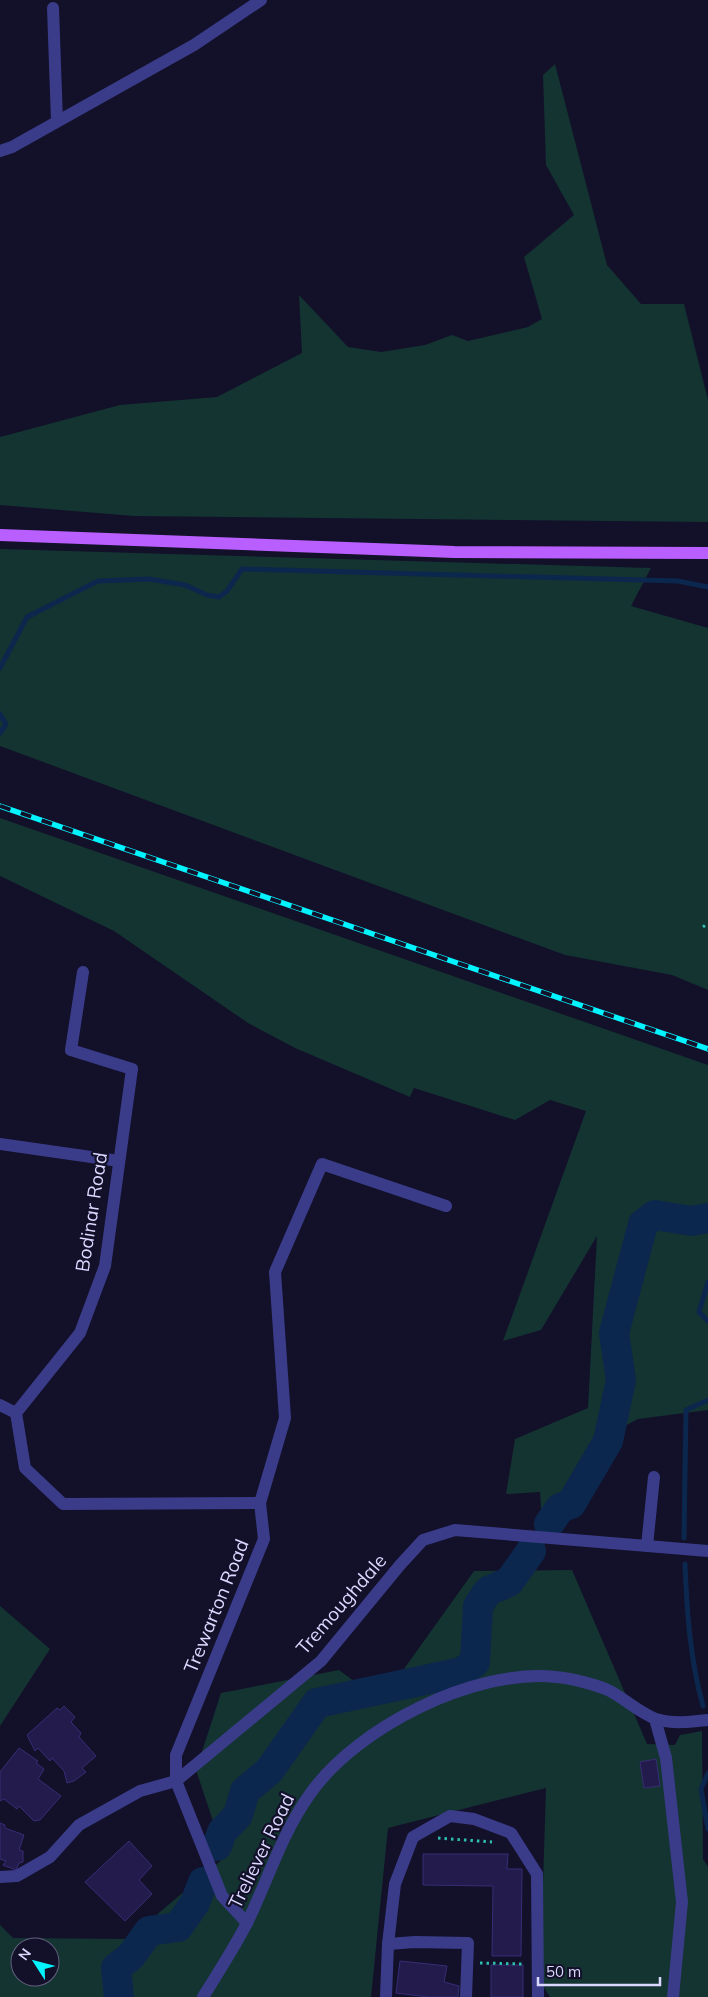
<svg xmlns="http://www.w3.org/2000/svg" width="708" height="1997" viewBox="0 0 708 1997" font-family="Mulish,sans-serif">
	<style>
		.green { fill: #133431; fill-rule: evenodd }
		.lines { fill: none; stroke-linecap: round; stroke-linejoin: round }
		.stream { stroke: #0c274d; stroke-width: 5 }
		.river { stroke: #0c274d; stroke-width: 30 }
		.building { fill: #221b4b; stroke: #372d77 }
		.path { stroke: #2ebead; stroke-width: 3; stroke-dasharray: 2.5 4; stroke-linecap: butt }
		.minor { stroke: #3a3c89; stroke-width: 12 }
		.major { stroke: #ba5fff; stroke-width: 12 }
		.rail-casing { stroke: #04f4ff; stroke-width: 5.5 }
		.rail { stroke: #13102a; stroke-width: 4; stroke-dasharray: 11; stroke-linecap: butt }
		.labels { text-anchor: middle; stroke-width: 4.5; stroke-linejoin: round; paint-order: stroke }
		.street-label { font-size: 19px; fill: #dbd8ff; stroke: #13102a }
	</style>
	<rect width="100%" height="100%" fill="#13102a"/>
	<g class="green">
		<polygon points="555,64 607,265 641,304 684,304 708,400 708,522 134,516 0,505 0,437 120,405 217,397 302,353 299,295 348,347 381,352 425,345 452,335 468,341 528,327 542,319 524,257 574,215 546,165 543,75"/>
		<polygon points="0,549 651,568 631,606 708,628 708,990 672,975 565,955 0,746"/>
		<polygon points="0,818 708,1065 708,1410 638,1419 621,1428 559,1523 542,1525 540,1492 506,1494 515,1439 588,1408 597,1236 541,1330 503,1341 586,1111 550,1100 515,1120 414,1088 410,1097 295,1048 248,1023 114,931 0,876"/>
		<path d="M572,1570L647,1744L675,1745L680,1735L702,1731L703,1859L708,1867V1997H550L540,1981L546,1788L388,1828L371,1997H0V1925L13,1938L128,1939L225,1857L196,1770L221,1693L339,1670L381,1701L474,1571ZM20,1947H50V1977H20Z"/>
		<polygon points="0,1606 50,1649 0,1726"/>
	</g>
	<g class="lines">
		<g class="stream">
			<polyline points="0,668 27,617 98,581 149,579 185,585 207,595 219,597 227,591 242,569 678,581 708,587"/>
			<polyline points="0,714 6,724 0,733"/>
			<polyline points="708,1282 699,1312 708,1321"/>
			<polyline points="684,1538 686,1410 708,1400"/>
			<path d="M685,1564C687,1613 690,1659 703,1706"/>
			<polyline points="708,1773 701,1789 708,1829"/>
		</g>
		<g class="river">
			<polyline points="549,1524 560,1508 571,1504 608,1441 621,1380 614,1333 643,1224 655,1215 691,1221 708,1218"/>
			<polyline points="217,1846 222,1832 238,1815 245,1791 269,1771 317,1703 462,1672 475,1662 478,1606 488,1591 509,1582 531,1551"/>
			<polyline points="119,1997 116,1968 131,1956 149,1931 178,1927 195,1903 203,1882"/>
		</g>
	</g>
	<g class="building">
		<polygon points="64,1706 75,1717 71,1722 81,1733 79,1737 96,1756 82,1768 86,1772 74,1781 67,1783 64,1771 52,1758 50,1761 38,1748 35,1751 27,1735 57,1708 60,1710"/>
		<polygon points="19,1748 38,1761 36,1763 44,1769 38,1779 61,1796 40,1820 34,1821 19,1806 17,1809 4,1799 0,1801 0,1772"/>
		<polygon points="656,1759 660,1786 644,1788 640,1762"/>
		<polygon points="0,1823 5,1825 5,1828 24,1835 19,1850 23,1851 23,1862 19,1863 16,1870 3,1865 6,1861 0,1859"/>
		<polygon points="129,1841 152,1866 139,1880 152,1894 125,1921 85,1882"/>
		<polygon points="423,1854 508,1854 507,1869 522,1869 521,1956 492,1956 493,1886 423,1885"/>
		<polygon points="400,1961 447,1966 444,1982 459,1986 458,1997 428,1997 396,1993"/>
		<rect x="491" y="1965" width="32" height="32"/>
	</g>
	<g class="lines">
		<g class="path">
			<polyline points="703,927 708,923"/>
			<polyline points="438,1838 492,1842"/>
			<polyline points="480,1963 524,1964"/>
		</g>
		<g class="minor">
			<polyline points="53,8 57,121"/>
			<polyline points="0,151 12,147 194,45 261,0"/>
			<polyline points="83,972 71,1050 132,1069 105,1266 80,1333 16,1413 25,1468 63,1504 260,1503"/>
			<polyline points="0,1144 119,1161"/>
			<polyline points="0,1405 16,1413"/>
			<polyline points="647,1546 654,1477"/>
			<polyline points="655,1719 666,1758 682,1902 673,1997"/>
			<polyline points="0,1877 17,1876 50,1857 79,1825 140,1791 176,1781 321,1661 400,1565 423,1540 455,1530 708,1551"/>
			<polyline points="247,1923 222,1896 176,1781 176,1755 264,1539 260,1503 285,1418 275,1272 322,1164 446,1206"/>
			<polyline points="388,1944 415,1942 468,1943 466,1997"/>
			<path d="M203,1997C218,1973 234,1948 247,1923C268,1880 282,1833 310,1794C356,1728 474,1668 556,1677C570,1678 598,1685 610,1691C625,1699 640,1713 656,1719C672,1724 691,1722 708,1720"/>
			<polyline points="386,1997 388,1944 395,1884 413,1837 450,1816 474,1819 511,1833 537,1874 538,1997"/>
		</g>
		<polyline class="major" points="0,535 454,552 708,553"/>
		<g class="rail-casing">
			<polyline id="rail" points="0,806 708,1049"/>
		</g>
		<use href="#rail" class="rail"/>
	</g>
	<g class="labels">
		<g class="street-label">
			<text transform="translate(91 1212) rotate(-81)" y="7">Bodinar Road</text>
			<text transform="translate(341 1604) rotate(-49)" y="7">Tremoughdale</text>
			<text transform="translate(216 1606) rotate(-68)" y="7">Trewarton Road</text>
			<text transform="translate(261 1851) rotate(-64)" y="7">Treliever Road</text>
		</g>
	</g>
	<g transform="translate(35 1962) rotate(306)"><circle r="24" fill="#13102a" stroke="#63607f"/>
	<path d="M0-4L9 19L0 12L-9 19Z" fill="#04f4ff"/>
	<text y="-8" font-size="14" font-weight="bold" text-anchor="middle" fill="#dbd8ff">N</text>
	</g>
	<path d="M538 1977v8h122v-8" fill="none" stroke="#dbd8ff" stroke-width="2.5"/>
	<text x="546" y="1977" font-size="15" fill="#dbd8ff" stroke="#13102a" stroke-width="4" paint-order="stroke">50 m</text>
</svg>
